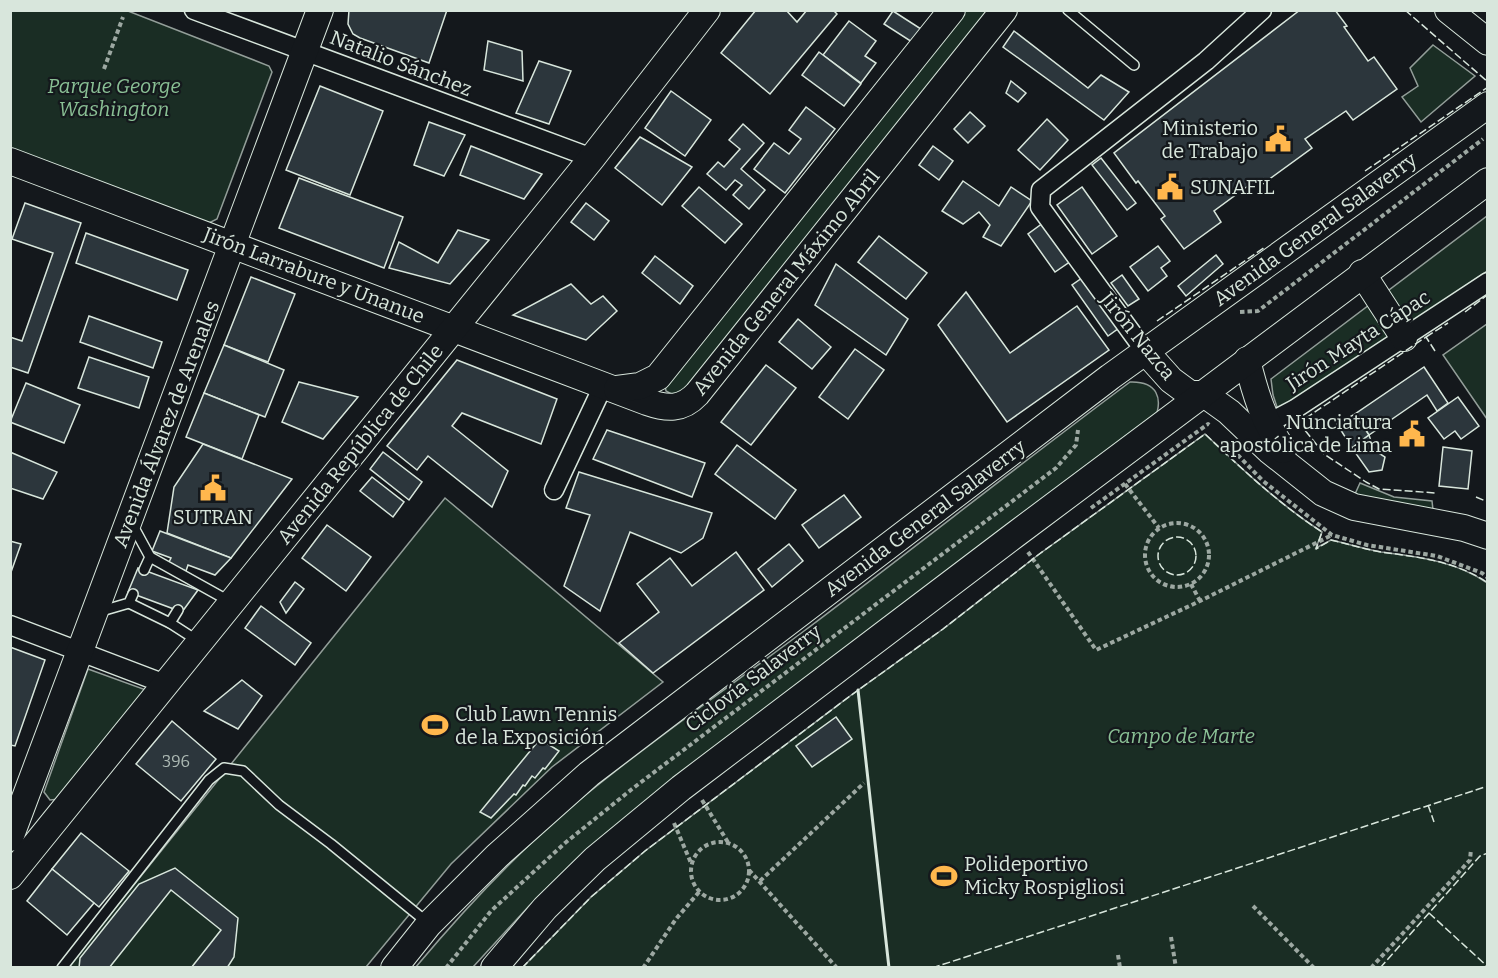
<svg xmlns="http://www.w3.org/2000/svg" width="1498" height="978" viewBox="0 0 1498 978" font-family="Bitter,serif">
	<style>
		.green { fill: #1a2d24; stroke: #939e99; stroke-width: 1.5 }
		.building { fill: #2c363c; stroke: #d8e6dc; stroke-width: 1.5 }
		.lines { fill: none; stroke-linecap: round; stroke-linejoin: round }
		.lane-casing { stroke: #d8e6dc; stroke-width: 12 }
		.street-casing { stroke: #d8e6dc; stroke-width: 21 }
		.secondary-casing { stroke: #d8e6dc; stroke-width: 28 }
		.path { stroke: #9da8a2; stroke-width: 4; stroke-dasharray: 4.5 3; stroke-linecap: butt }
		.lane { stroke: #14181c; stroke-width: 9 }
		.street { stroke: #14181c; stroke-width: 18 }
		.secondary { stroke: #14181c; stroke-width: 26 }
		.fence { stroke: #d8e6dc; stroke-width: 1.5; stroke-dasharray: 8 3; stroke-linecap: butt }
		.wall { stroke: #d8e6dc; stroke-width: 3 }
		.labels { text-anchor: middle; stroke-width: 4.5; stroke-linejoin: round; paint-order: stroke }
		.number-label { font-size: 16px; fill: #adbab4 }
		.street-label { font-size: 20px; fill: #d8e6dc; stroke: #14181c }
		.park-label { font-size: 20px; font-style: italic; fill: #8ac095; stroke: #14181c }
		.poi-label { font-size: 20px; fill: #d8e6dc; stroke: #14181c; text-anchor: start }
	</style>
	<rect width="100%" height="100%" fill="#14181c"/>
	<g class="green">
		<polygon points="10,11 128,11 269,66 272,72 217,219 209,223 11,152"/>
		<polygon points="960,11 997,11 689,396 675,396 666,391 665,386"/>
		<polygon points="1433,45 1475,76 1421,122 1402,97 1418,86 1410,68"/>
		<polygon points="1487,216 1487,271 1279,413 1273,395 1271,379"/>
		<polygon points="1487,324 1487,419 1443,355"/>
		<path d="M1130,382C1157,381 1164,398 1154,421L567,869L529,906L473,967L415,968C472,900 533,835 603,781C668,729 737,681 804,631C913,549 1020,464 1130,382Z"/>
		<path d="M1205,434C1242,469 1279,504 1322,532L1316,548L1331,540C1348,544 1364,549 1381,552C1418,557 1456,561 1487,583V967L522,968L591,897L645,851L850,696L943,629L1038,555Z"/>
		<polygon points="1360,483 1394,497 1432,501 1433,510 1369,500 1355,494"/>
		<polygon points="445,498 663,682 552,767 451,864 366,967 67,968"/>
		<polygon points="88,669 146,690 60,799 50,800 44,792"/>
	</g>
	<g class="building">
		<polygon points="349,10 447,10 429,63 360,38 353,34 348,24"/>
		<polygon points="756,10 786,10 797,22 807,10 833,10 837,14 770,94 721,53"/>
		<polygon points="1300,10 1335,10 1347,26 1344,27 1368,61 1374,57 1397,89 1353,120 1346,111 1305,139 1312,148 1260,186 1256,180 1214,211 1221,222 1184,249 1161,219 1165,216 1138,181 1136,183 1114,153"/>
		<polygon points="893,11 921,29 912,42 884,24"/>
		<polygon points="849,21 876,41 865,56 876,63 861,83 823,55"/>
		<polygon points="1014,31 1088,88 1101,75 1129,92 1104,120 1003,47"/>
		<polygon points="488,41 522,51 523,81 484,70"/>
		<polygon points="819,52 861,84 844,106 802,75"/>
		<polygon points="539,61 571,71 549,124 516,113"/>
		<polygon points="1011,81 1026,93 1018,102 1006,93"/>
		<polygon points="320,86 383,111 350,195 286,170"/>
		<polygon points="671,91 711,120 685,156 645,128"/>
		<polygon points="806,107 835,129 785,193 754,169 774,143 789,154 801,139 789,130"/>
		<polygon points="970,112 985,126 968,143 954,129"/>
		<polygon points="1047,119 1068,140 1040,170 1018,150"/>
		<polygon points="429,122 465,135 444,176 414,165"/>
		<polygon points="743,124 764,143 741,169 765,190 749,209 733,195 742,185 735,180 726,190 707,174 718,162 724,167 740,149 729,140"/>
		<polygon points="640,137 692,167 662,205 615,168"/>
		<polygon points="471,146 542,174 524,199 460,175"/>
		<polygon points="933,146 953,161 939,180 919,165"/>
		<polygon points="1101,158 1136,203 1127,210 1092,165"/>
		<polygon points="299,178 403,217 384,268 279,228"/>
		<polygon points="963,181 999,206 1011,187 1032,201 1001,246 983,237 990,225 979,212 963,224 942,211"/>
		<polygon points="699,187 742,224 725,243 682,206"/>
		<polygon points="1082,187 1117,236 1092,254 1057,205"/>
		<polygon points="25,203 81,223 28,373 10,367 10,337 22,341 53,253 12,239"/>
		<polygon points="586,203 609,221 594,240 571,222"/>
		<polygon points="1043,223 1071,261 1055,272 1028,234"/>
		<polygon points="458,230 489,240 450,284 389,268 399,242 438,263"/>
		<polygon points="86,233 188,270 177,300 76,263"/>
		<polygon points="879,236 927,273 906,299 858,262"/>
		<polygon points="1158,246 1170,261 1161,268 1167,276 1148,291 1130,267"/>
		<polygon points="1216,255 1223,264 1186,296 1178,286"/>
		<polygon points="655,256 693,286 680,304 642,273"/>
		<polygon points="836,264 908,319 886,355 815,305"/>
		<polygon points="1122,275 1139,299 1128,306 1111,283"/>
		<polygon points="251,277 295,294 268,362 224,345"/>
		<polygon points="1082,278 1119,328 1108,336 1072,285"/>
		<polygon points="571,284 591,304 603,296 617,311 586,340 513,315"/>
		<polygon points="966,292 1010,353 1077,306 1109,350 1007,422 938,325"/>
		<polygon points="89,316 162,342 153,368 80,342"/>
		<polygon points="798,319 831,347 812,369 779,342"/>
		<polygon points="224,345 284,370 265,417 204,393"/>
		<polygon points="855,349 884,370 848,419 819,397"/>
		<polygon points="89,357 149,377 139,408 78,388"/>
		<polygon points="457,360 557,399 541,444 462,413 452,426 508,471 492,507 428,456 417,470 387,446"/>
		<polygon points="766,365 796,388 751,445 721,422"/>
		<polygon points="1424,367 1448,403 1437,411 1427,395 1369,435 1355,414"/>
		<polygon points="299,382 358,397 323,439 282,422"/>
		<polygon points="26,383 80,405 64,443 10,422"/>
		<polygon points="204,393 259,415 242,459 186,437"/>
		<polygon points="1458,397 1479,426 1461,439 1455,431 1444,439 1428,418"/>
		<polygon points="1355,414 1369,435 1352,448 1337,424"/>
		<polygon points="607,430 705,463 692,497 593,459"/>
		<polygon points="1369,435 1374,450 1385,457 1382,470 1369,472 1352,448"/>
		<polygon points="203,444 292,479 231,558 167,533 174,487"/>
		<polygon points="737,445 796,490 775,519 715,474"/>
		<polygon points="1443,447 1472,451 1468,489 1439,486"/>
		<polygon points="10,452 57,472 43,499 10,488"/>
		<polygon points="383,452 422,482 409,500 370,469"/>
		<polygon points="579,472 712,513 703,538 681,553 630,532 600,611 564,586 590,515 566,508"/>
		<polygon points="372,477 404,502 393,517 360,491"/>
		<polygon points="844,495 861,517 819,548 802,525"/>
		<polygon points="327,525 371,557 346,591 302,558"/>
		<polygon points="160,531 231,558 215,575 188,565 186,571 168,564 171,558 152,551"/>
		<polygon points="10,541 21,544 10,575"/>
		<polygon points="789,544 803,561 772,587 758,569"/>
		<polygon points="736,552 764,590 653,673 619,643 659,612 637,584 670,558 692,586"/>
		<polygon points="138,568 198,590 182,612 128,592"/>
		<polygon points="295,582 304,589 286,613 280,602"/>
		<polygon points="261,606 311,643 295,665 245,628"/>
		<polygon points="10,647 45,660 15,746 10,745"/>
		<polygon points="242,680 262,696 238,729 204,711"/>
		<polygon points="836,717 852,739 812,767 796,746"/>
		<polygon points="172,721 216,759 181,801 136,764"/>
		<polygon points="540,739 559,751 545,769 543,768 535,778 532,776 525,786 523,785 516,795 514,794 491,818 480,812"/>
		<polygon points="81,833 129,871 99,907 52,869"/>
		<polygon points="175,868 238,918 234,957 227,968 191,968 221,930 171,890 109,968 79,968 80,958 139,884"/>
		<polygon points="52,869 94,903 67,935 27,901"/>
	</g>
	<g class="lines">
		<g class="lane-casing">
			<g id="lane">
				<polyline points="1068,10 1134,65"/>
				<polyline points="132,524 150,557 144,570"/>
				<polyline points="150,557 229,601"/>
				<polyline points="129,603 170,623 198,641"/>
				<polyline points="98,612 129,603 133,594"/>
				<polyline points="170,623 178,610"/>
				<polyline points="62,968 209,780 224,768 243,771 279,805 331,844 428,923"/>
			</g>
		</g>
		<g class="street-casing">
			<g id="street">
				<polyline points="194,10 592,158"/>
				<polyline points="1145,351 1040,207 1041,190 1206,61 1262,10"/>
				<polyline points="1259,428 1295,409 1488,282"/>
				<polyline points="554,490 604,384"/>
				<polyline points="10,625 165,684"/>
			</g>
		</g>
		<g class="secondary-casing">
			<g id="secondary">
				<polyline points="1448,10 1488,42"/>
				<path d="M10,161L647,402C667,409 682,410 697,394L1004,10"/>
				<polyline points="1362,273 1404,338"/>
				<polyline points="1145,351 1171,380 1190,394 1204,394 1229,412 1270,451 1323,493 1354,507 1464,528 1488,536"/>
				<path d="M1247,360C1255,393 1264,422 1283,450"/>
				<polyline points="617,389 640,386 658,377 952,10"/>
				<polyline points="10,838 320,10"/>
				<polyline points="10,876 592,158 707,10"/>
				<polyline points="394,968 429,924 497,856 589,774 1110,377 1488,105"/>
				<polyline points="494,968 545,908 595,859 681,788 1016,534 1488,181"/>
			</g>
		</g>
		<g class="path">
			<polyline points="104,69 123,17"/>
			<polyline points="1240,312 1258,311 1483,139"/>
			<polyline points="1227,444 1263,481 1332,535 1367,545 1437,556 1482,573 1488,578"/>
			<polyline points="1125,484 1159,528"/>
			<polyline points="1091,508 1208,424 1209,425"/>
			<circle cx="1177" cy="555" r="32"/>
			<polyline points="1028,552 1096,650 1200,601 1332,535"/>
			<polyline points="1191,584 1200,601"/>
			<polyline points="702,800 729,844"/>
			<polyline points="674,823 691,863"/>
			<circle cx="720" cy="871" r="29"/>
			<polyline points="749,870 837,968"/>
			<polyline points="760,881 864,783"/>
			<polyline points="1253,906 1314,968"/>
			<polyline points="1171,937 1176,968"/>
			<polyline points="1118,955 1120,968"/>
			<polyline points="446,968 491,911 565,843 632,789 1056,468 1076,445 1078,430"/>
			<polyline points="643,968 676,919 699,892"/>
			<polyline points="1371,968 1470,860 1471,849"/>
		</g>
		<use href="#lane" class="lane"/>
		<use href="#street" class="street"/>
		<use href="#secondary" class="secondary"/>
		<g class="fence">
			<polyline points="1405,10 1488,82"/>
			<polyline points="1365,171 1488,87"/>
			<polyline points="1465,312 1486,296 1488,298"/>
			<polyline points="1157,321 1265,247"/>
			<polyline points="1426,337 1448,323"/>
			<polyline points="1435,351 1426,337 1303,420 1304,429 1324,454 1366,482 1379,489 1436,493"/>
			<polyline points="1476,497 1488,502"/>
			<circle cx="1177" cy="556" r="19"/>
			<polyline points="1428,805 1434,822"/>
			<polyline points="1429,913 1488,967"/>
			<path d="M522,968L591,897L645,851L850,696L943,629L1038,555L1205,434C1242,469 1279,504 1322,532L1316,549L1331,540C1348,544 1364,549 1381,552C1418,557 1456,561 1488,583"/>
			<polyline points="932,968 1488,786"/>
			<polyline points="1380,968 1480,856 1488,853"/>
		</g>
		<polyline class="wall" points="858,690 889,968"/>
	</g>
	<defs>
		<g id="civic-bare" transform="scale(2.07)"><path d="M-.6-6.5H3V-4.5H.6V-3L4-1V1h2V6H-6V1h2V-1L-.6-3ZM-1.2 2.5V6h2.4V2.5Z" fill="#ffb74d" stroke="#14181c" stroke-width="2.5" paint-order="stroke"/></g>
		<g id="stadium-bare" transform="scale(2.07)"><path d="M0-5a6.5 5 0 1 0 0 10a6.5 5 0 1 0 0-10ZM-3.5-1.8h7v3.6h-7Z" fill="#ffb74d" stroke="#14181c" stroke-width="2.5" paint-order="stroke"/></g>
	</defs>
	<g fill-rule="evenodd">
		<use href="#civic-bare" x="1278" y="139"/>
		<use href="#civic-bare" x="1170" y="187"/>
		<use href="#civic-bare" x="1412" y="434"/>
		<use href="#civic-bare" x="213" y="488"/>
		<use href="#stadium-bare" x="435" y="725"/>
		<use href="#stadium-bare" x="944" y="876"/>
	</g>
	<g class="labels">
		<g class="number-label">
			<text x="176" y="767">396</text>
		</g>
		<g class="street-label">
			<text transform="translate(401 63) rotate(21)" y="7">Natalio Sánchez</text>
			<text transform="translate(1315 229) rotate(-36)" y="7">Avenida General Salaverry</text>
			<text transform="translate(314 275) rotate(21)" y="7">Jirón Larrabure y Unanue</text>
			<text transform="translate(786 282) rotate(-51)" y="7">Avenida General Máximo Abril</text>
			<text transform="translate(1138 336) rotate(51)" y="7">Jirón Nazca</text>
			<text transform="translate(1358 340) rotate(-33)" y="7">Jirón Mayta Cápac</text>
			<text transform="translate(166 424) rotate(-69)" y="7">Avenida Álvarez de Arenales</text>
			<text transform="translate(360 444) rotate(-51)" y="7">Avenida República de Chile</text>
			<text transform="translate(925 518) rotate(-37)" y="7">Avenida General Salaverry</text>
			<text transform="translate(753 678) rotate(-37)" y="7">Ciclovía Salaverry</text>
		</g>
		<g class="park-label">
			<text x="114" y="93">Parque George<tspan x="114" dy="23">Washington</tspan></text>
			<text x="1181" y="743">Campo de Marte</text>
		</g>
		<g class="poi-label">
			<text x="1258" y="135" text-anchor="end">Ministerio<tspan x="1258" dy="23">de Trabajo</tspan></text>
			<text x="1190" y="194">SUNAFIL</text>
			<text x="1392" y="429" text-anchor="end">Nunciatura<tspan x="1392" dy="23">apostólica de Lima</tspan></text>
			<text x="213" y="524" text-anchor="middle">SUTRAN</text>
			<text x="455" y="721">Club Lawn Tennis<tspan x="455" dy="23">de la Exposición</tspan></text>
			<text x="964" y="871">Polideportivo<tspan x="964" dy="23">Micky Rospigliosi</tspan></text>
		</g>
	</g>
	<rect width="1498" height="978" fill="none" stroke="#d8e6dc" stroke-width="24"/>
</svg>
